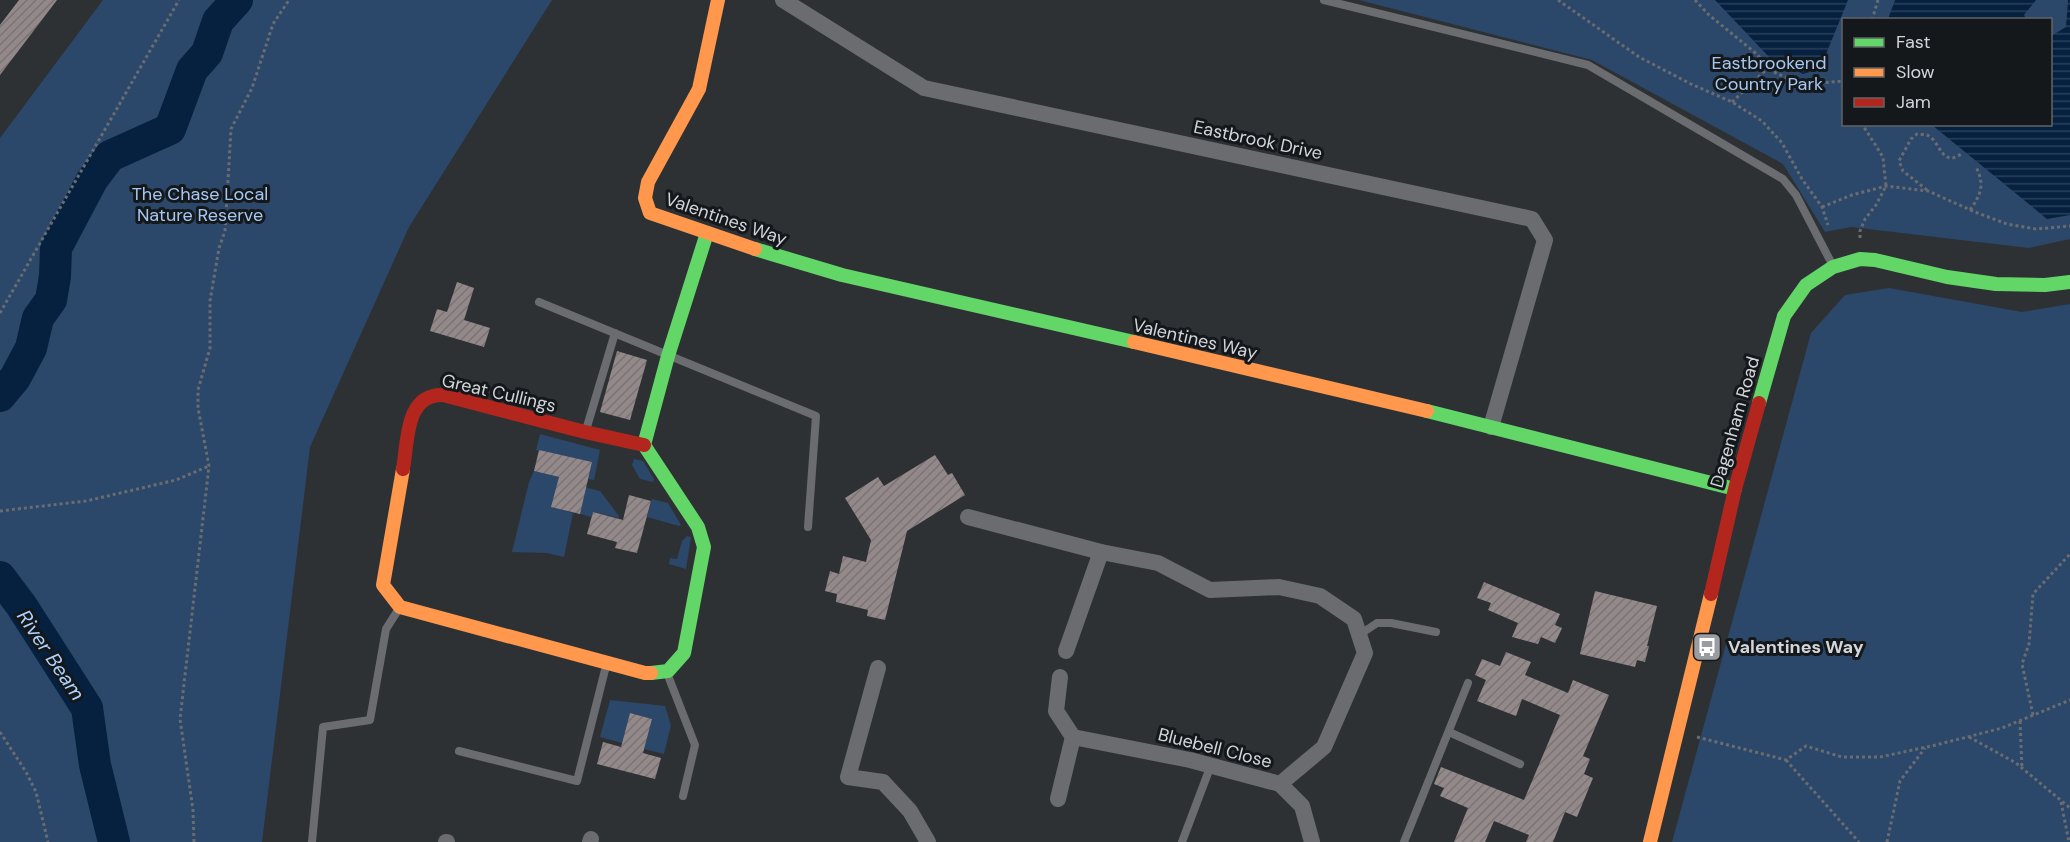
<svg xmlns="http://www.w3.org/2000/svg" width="2070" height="842" viewBox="0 0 2070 842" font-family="'DM Sans',sans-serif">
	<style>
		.green { fill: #2b476a; fill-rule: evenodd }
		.water { fill: url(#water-rules) }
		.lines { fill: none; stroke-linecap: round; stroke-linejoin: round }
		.river { stroke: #06213f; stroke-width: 32 }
		.building { fill: url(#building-hatch) }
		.path { stroke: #6a6c70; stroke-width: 3; stroke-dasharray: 3 3; stroke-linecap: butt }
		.lane { stroke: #6a6c6f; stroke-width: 8 }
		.street { stroke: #6a6c6f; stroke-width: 16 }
		.fast { stroke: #63d668; stroke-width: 14 }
		.slow { stroke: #ff974d; stroke-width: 14 }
		.jam { stroke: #b3261e; stroke-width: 14 }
		.labels { text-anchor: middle; stroke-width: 6; stroke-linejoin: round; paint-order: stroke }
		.park-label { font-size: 18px; fill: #a5c8f3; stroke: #15181b }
		.street-label { font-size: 18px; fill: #d2d6db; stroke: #15181b }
		.poi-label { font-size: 18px; font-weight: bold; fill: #d2d6db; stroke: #15181b; text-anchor: start }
		.water-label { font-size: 20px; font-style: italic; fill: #afd2fd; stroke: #15181b }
	</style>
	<defs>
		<pattern id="water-rules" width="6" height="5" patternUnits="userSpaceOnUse" patternTransform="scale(1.5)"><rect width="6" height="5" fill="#06213f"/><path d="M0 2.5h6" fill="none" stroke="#29405a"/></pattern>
		<pattern id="building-hatch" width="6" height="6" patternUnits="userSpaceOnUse" patternTransform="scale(1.5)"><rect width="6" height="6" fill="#94898a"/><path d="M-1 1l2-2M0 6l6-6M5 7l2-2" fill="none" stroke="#7a7374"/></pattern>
	</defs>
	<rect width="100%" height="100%" fill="#2e3134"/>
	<g class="green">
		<polygon points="103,0 552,0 409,227 310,447 262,842 0,842 0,138"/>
		<path d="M1359,0H2070V239L2029,248L1851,227L1825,232L1783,164L1592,60ZM1844,20H2050V124H1844Z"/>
		<polygon points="1889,288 2022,312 2070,304 2070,842 1672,842 1811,333 1845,295"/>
		<polygon points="540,434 600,450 594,480 588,479 592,462 536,450"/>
		<polygon points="634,459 643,461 654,479 653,482 640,479 632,465"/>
		<polygon points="534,471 559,477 552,507 573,513 564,557 547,553 512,552 529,482"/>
		<polygon points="580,486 600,491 619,516 619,518 593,512 591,517 574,512"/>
		<polygon points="652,499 668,503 681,525 679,526 647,517"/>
		<polygon points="687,536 691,537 686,569 669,564 670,558 677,559 682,541"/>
		<polygon points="610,700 665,706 671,725 664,754 644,749 652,719 630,713 622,743 600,737"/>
	</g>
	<g class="water">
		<polygon points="1715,0 1848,0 1820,69 1803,74 1769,57"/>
		<polygon points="1895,0 2036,0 2024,15 2026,19 1888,19"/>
		<polygon points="2068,0 2070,0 2070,215 2047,219 1932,125 2050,124 2051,36 2066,27"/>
	</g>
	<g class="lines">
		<g class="river">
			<polyline points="0,396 15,378 31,348 38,318 51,300 55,276 56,248 92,180 110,156 170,129 192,70 207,53 218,21 237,0"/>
			<polyline points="0,577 21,605 87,708 95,765 114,842"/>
		</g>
	</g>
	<g class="building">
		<polygon points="19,0 57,0 0,75 0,25"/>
		<polygon points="457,282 474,288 464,320 490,328 484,347 430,331 437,309 447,312"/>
		<polygon points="617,351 647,360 630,420 600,412"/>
		<polygon points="539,450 592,462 580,514 551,507 559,477 534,471"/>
		<polygon points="935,455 948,475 952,473 965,495 907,531 885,620 867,616 868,610 836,602 837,594 825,591 830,571 839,574 843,556 866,562 871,540 845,498 878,477 884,486"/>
		<polygon points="629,495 651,501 637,553 615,548 617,542 587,534 593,512 623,520"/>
		<polygon points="1484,582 1560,614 1555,625 1562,628 1555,643 1541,637 1538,644 1512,637 1518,623 1488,610 1491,603 1477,598"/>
		<polygon points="1595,591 1657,606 1647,646 1649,646 1645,662 1637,660 1635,667 1580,654"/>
		<polygon points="1506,652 1531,662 1525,675 1568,693 1573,680 1609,695 1583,756 1590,759 1584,774 1593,778 1577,817 1565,812 1553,842 1526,842 1529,835 1494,821 1485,842 1454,842 1468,808 1440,796 1444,788 1434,784 1441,767 1524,800 1560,715 1522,699 1516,716 1477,701 1486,680 1475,675 1482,659 1500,666"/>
		<polygon points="630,713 652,719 643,753 661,758 655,779 597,764 603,742 621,747"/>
	</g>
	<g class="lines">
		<g class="path">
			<polyline points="1558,0 1639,57 1691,84 1732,102 1762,121 1782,143 1802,179 1822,207 1828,225"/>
			<polyline points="1695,0 1709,15 1758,55 1767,69 1794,81 1808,84 1844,81"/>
			<polyline points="1872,20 1878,0"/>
			<polyline points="1732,102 1767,69"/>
			<path d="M1927,190L1903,171L1899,161L1911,139L1917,134C1920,135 1924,134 1927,135C1941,141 1941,168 1961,154"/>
			<polyline points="1822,207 1852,195 1886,186 1928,191 1975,212 2007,224 2036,229 2070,226"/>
			<path d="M1970,210C1981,195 1985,184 1976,167"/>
			<polyline points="1860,238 1860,231 1865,219 1876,205 1886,186 1883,157 1862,124"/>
			<polyline points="0,313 179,0"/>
			<polyline points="0,511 86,501 176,480 209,466"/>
			<polyline points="2033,715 2022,664 2029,644 2033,594 2070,554"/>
			<polyline points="2020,721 2022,769"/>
			<polyline points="0,732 26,772 36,792 48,842"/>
			<polyline points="1697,737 1786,760 1806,746 1842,757 1880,757 1936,745 2002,728 2070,700"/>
			<polyline points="1969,737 2016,763 2070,808"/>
			<polyline points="1786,760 1859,842"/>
			<polyline points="2061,802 2069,842"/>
			<polyline points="194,842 193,810 180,719 209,466 198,408 198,390 210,348 210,301 219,248 225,231 231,129 252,88 273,24 289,0"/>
			<polyline points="1887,842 1900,781 1925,748"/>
		</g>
		<g class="lane">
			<polyline points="1324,0 1588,65 1783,179 1796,195 1832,264"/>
			<polyline points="539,302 816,416 808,527"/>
			<polyline points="586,430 615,333"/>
			<polyline points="1359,635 1377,623 1391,623 1436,632"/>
			<polyline points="667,673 695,745 683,796"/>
			<polyline points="1449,732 1520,764"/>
			<polyline points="459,751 577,781 606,666"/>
			<polyline points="312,842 323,727 370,720 386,629 400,607"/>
			<polyline points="1182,842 1211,765"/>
			<polyline points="1404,842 1468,683"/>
		</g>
		<g class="street">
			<polyline points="783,0 924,88 1532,219 1545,240 1491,427"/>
			<polyline points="968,517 1101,552 1158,563 1210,590 1279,587 1320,596 1354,619 1365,653 1324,747 1280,784"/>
			<polyline points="1066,651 1101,552"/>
			<polyline points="878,668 848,777 883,782 910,811 928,842"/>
			<polyline points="1060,677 1056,711 1073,737 1190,760 1280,784 1302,806 1312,842"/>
			<polyline points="1058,799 1073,737"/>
			<polyline points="446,842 447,842"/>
			<polyline points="590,842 591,839"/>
		</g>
		<g class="fast">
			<polyline points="755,249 842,275 1134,342"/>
			<polyline points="1759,403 1784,316 1806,285 1833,267 1860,259 1875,260 1947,277 1996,284 2045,285 2070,282"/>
			<polyline points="1427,411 1735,489"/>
			<polyline points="651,673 668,671 684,653 704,547 698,527 644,445 668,356 707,233"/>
		</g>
		<g class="slow">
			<polyline points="718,0 699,89 648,182 645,198 650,213 755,249"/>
			<polyline points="1134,342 1427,411"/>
			<polyline points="403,469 383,585 400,607 645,673 651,673"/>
			<polyline points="1650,842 1711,594"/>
		</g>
		<g class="jam">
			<path d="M403,469C408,441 405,394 443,395L585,432L644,445"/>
			<polyline points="1711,594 1735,489 1759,403"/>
		</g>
	</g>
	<defs>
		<g id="bus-square" transform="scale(1.5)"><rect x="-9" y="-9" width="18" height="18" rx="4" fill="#999ca1" stroke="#15181b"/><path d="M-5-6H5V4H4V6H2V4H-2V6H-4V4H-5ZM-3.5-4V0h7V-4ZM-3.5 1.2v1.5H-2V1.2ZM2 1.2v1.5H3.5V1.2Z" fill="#fff"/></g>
	</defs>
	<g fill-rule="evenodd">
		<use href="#bus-square" x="1707" y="647"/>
	</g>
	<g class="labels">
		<g class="park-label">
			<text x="1769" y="69">Eastbrookend<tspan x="1769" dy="21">Country Park</tspan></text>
			<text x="200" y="200">The Chase Local<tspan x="200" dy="21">Nature Reserve</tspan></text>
		</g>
		<g class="street-label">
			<text transform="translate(1258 140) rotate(12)" y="6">Eastbrook Drive</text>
			<text transform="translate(726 219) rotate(19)" y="6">Valentines Way</text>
			<text transform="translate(1195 339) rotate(13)" y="6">Valentines Way</text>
			<text transform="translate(499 393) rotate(13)" y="6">Great Cullings</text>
			<text transform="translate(1735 422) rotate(-74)" y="6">Dagenham Road</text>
			<text transform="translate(1215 748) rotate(14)" y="6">Bluebell Close</text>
		</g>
		<g class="poi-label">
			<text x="1728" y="653">Valentines Way</text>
		</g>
		<g class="water-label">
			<text transform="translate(51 655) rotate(56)" y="7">River Beam</text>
		</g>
	</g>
	<rect x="1842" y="18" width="210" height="108" fill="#15181b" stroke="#616468" stroke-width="1.5"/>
	<rect x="1854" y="38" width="30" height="9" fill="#63d668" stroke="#616468" stroke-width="1.5"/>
	<text x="1896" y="48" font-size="18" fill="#d2d6db">Fast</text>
	<rect x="1854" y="68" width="30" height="9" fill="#ff974d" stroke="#616468" stroke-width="1.5"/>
	<text x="1896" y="78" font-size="18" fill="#d2d6db">Slow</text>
	<rect x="1854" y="98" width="30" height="9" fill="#b3261e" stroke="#616468" stroke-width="1.5"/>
	<text x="1896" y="108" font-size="18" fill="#d2d6db">Jam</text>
</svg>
